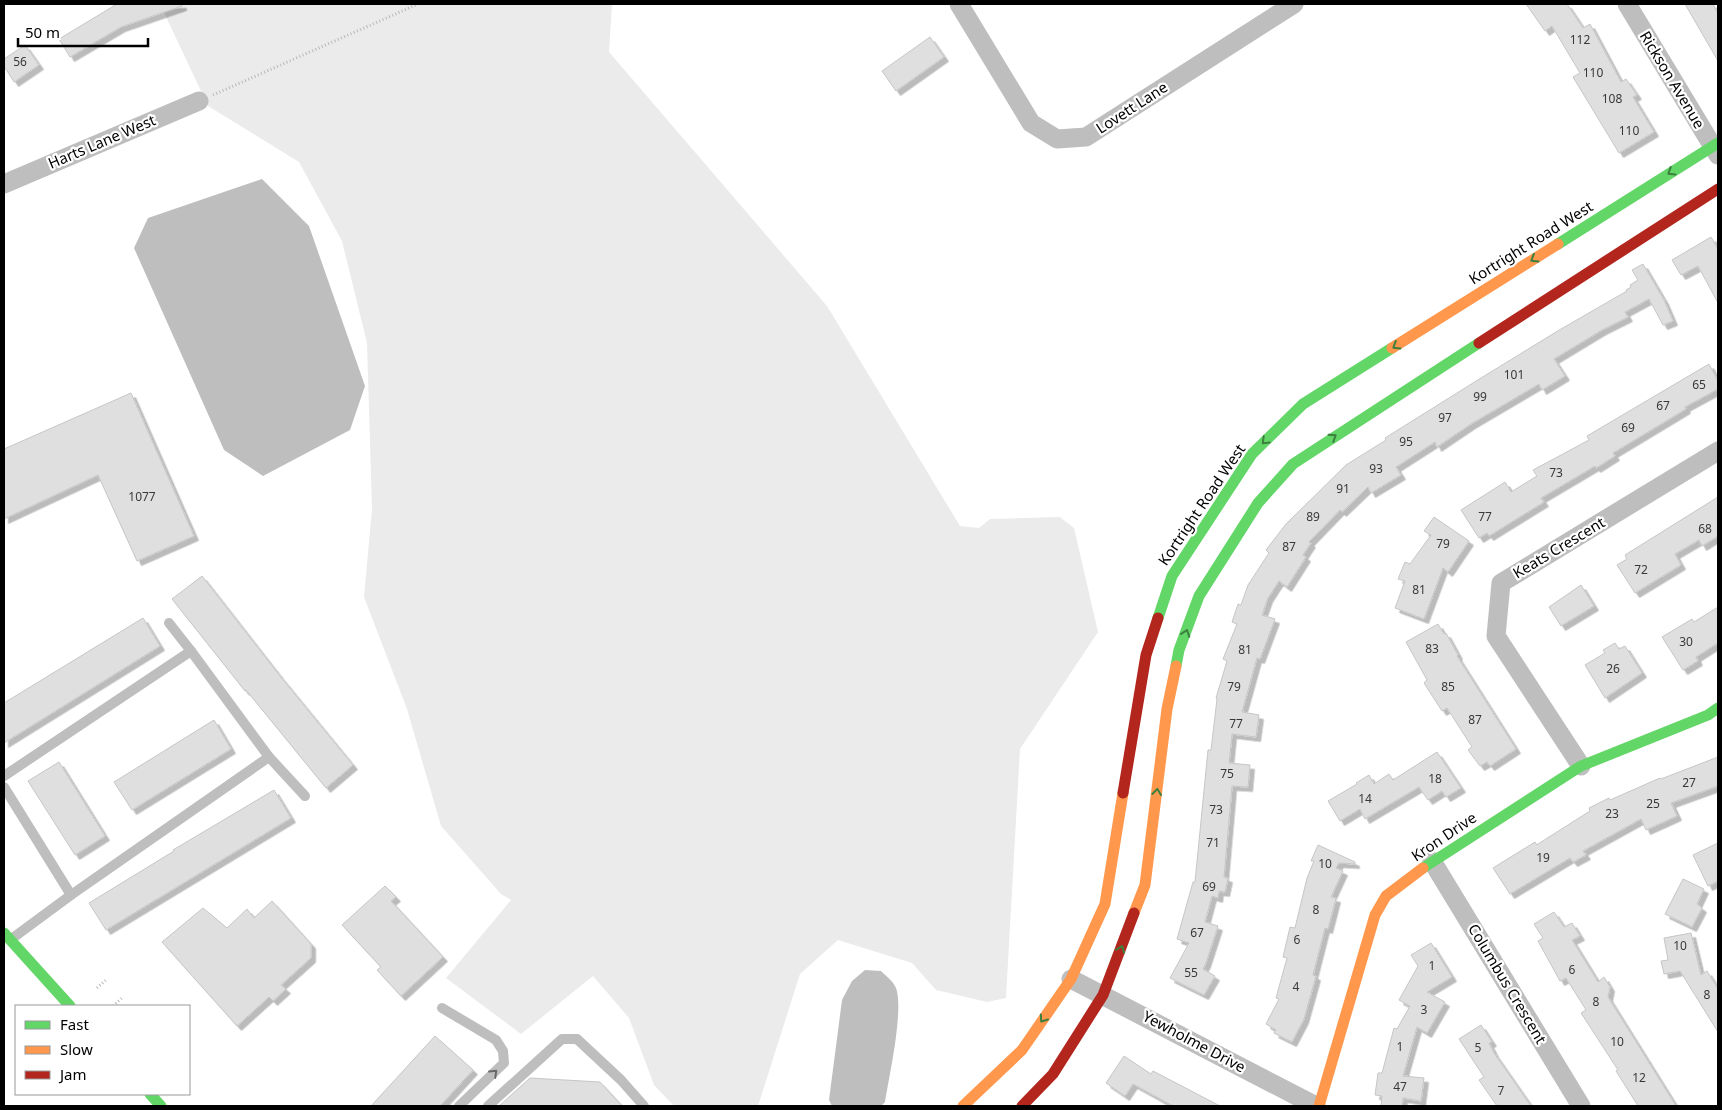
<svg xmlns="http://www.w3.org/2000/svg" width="1722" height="1110" viewBox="0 0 1722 1110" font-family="'Noto Sans',sans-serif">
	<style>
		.green { fill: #ebebeb }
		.water { fill: #bebebe }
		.building { fill: #dfdfdf; stroke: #c6c6c6; filter: url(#shadow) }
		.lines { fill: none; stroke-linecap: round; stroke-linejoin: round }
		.path { stroke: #b9b9b9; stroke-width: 3; stroke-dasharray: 1 2.5; stroke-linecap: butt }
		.lane { stroke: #bebebe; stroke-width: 10 }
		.street { stroke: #bebebe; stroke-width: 19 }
		.fast { stroke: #63d668; stroke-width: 11 }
		.slow { stroke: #ff974d; stroke-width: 11 }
		.jam { stroke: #b3261e; stroke-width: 11 }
		.oneway { stroke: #3b803e }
		.oneway2 { stroke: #686868 }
		.labels { text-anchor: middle; stroke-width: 4.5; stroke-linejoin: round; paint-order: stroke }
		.number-label { font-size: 12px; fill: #383838 }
		.street-label { font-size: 15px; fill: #000; stroke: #fff }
	</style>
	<defs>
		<filter id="shadow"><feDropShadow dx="4.5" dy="4.5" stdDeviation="0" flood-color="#0004"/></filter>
	</defs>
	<rect width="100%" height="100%" fill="#fff"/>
	<polygon class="green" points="160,4 612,4 609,52 827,306 960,526 979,528 990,519 1060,517 1074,528 1098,632 1020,749 1006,998 987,1002 936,990 912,963 838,940 800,974 758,1106 674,1106 654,1085 629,1018 593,976 521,1034 446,978 511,900 501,894 441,826 407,709 364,597 372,509 367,343 342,241 299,162 208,106"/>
	<g class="water">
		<polygon points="262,179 309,226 365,386 350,430 263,476 224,450 134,248 148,218"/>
		<path d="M865,970L881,971C886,976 893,981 896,988C904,1010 889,1077 885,1102L881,1106H832L829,1100L842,1000L852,981Z"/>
	</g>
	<g class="building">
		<polygon points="117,4 182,4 182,6 121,27 70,57 59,39"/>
		<polygon points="1526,4 1567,4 1583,28 1590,24 1621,82 1626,79 1637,95 1633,97 1654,132 1619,153 1573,77 1580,73 1552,26 1545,31"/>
		<polygon points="1685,4 1713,4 1718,14 1718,61"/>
		<polygon points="930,37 944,57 896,91 882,71"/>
		<polygon points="25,45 39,65 14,82 4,66 4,59"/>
		<polygon points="1711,237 1718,249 1718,303 1698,266 1681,275 1672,260"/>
		<polygon points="1643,264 1664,300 1673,321 1663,325 1649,299 1625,312 1628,317 1602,330 1554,359 1565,376 1542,390 1539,384 1471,424 1437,447 1435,442 1396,467 1401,475 1371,493 1368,487 1342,512 1340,510 1309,542 1311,543 1303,555 1306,557 1287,587 1279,581 1268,598 1262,615 1275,619 1260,659 1257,658 1242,712 1259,715 1256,737 1232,734 1229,763 1250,765 1248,787 1232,786 1224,877 1228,878 1225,892 1219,891 1218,898 1212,896 1205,922 1218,926 1206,963 1203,969 1215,976 1204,995 1170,978 1189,943 1177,939 1193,882 1195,882 1208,750 1211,750 1217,699 1216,698 1227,661 1223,659 1237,624 1232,622 1238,604 1241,605 1248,585 1269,553 1266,550 1286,524 1346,465 1386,440 1385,438 1481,378 1561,329 1627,291 1626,290 1631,287 1630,285 1638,280 1632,270"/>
		<polygon points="1709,364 1718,381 1718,389 1685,407 1686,409 1613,453 1615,456 1596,468 1595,466 1541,498 1544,502 1489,536 1487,533 1479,538 1461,510 1505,482 1511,492 1537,476 1533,470 1589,440 1587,436"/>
		<polygon points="131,393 194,536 137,561 98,475 4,519 4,449"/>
		<polygon points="1718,497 1718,536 1702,546 1699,540 1675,554 1681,565 1635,593 1617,565 1627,559 1625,555"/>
		<polygon points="1434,517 1469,541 1448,572 1443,568 1424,619 1395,608 1405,581 1398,579 1405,562 1410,564 1431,535 1424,531"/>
		<polygon points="202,576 280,676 353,765 326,788 246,690 245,691 172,599"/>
		<polygon points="1581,585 1594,606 1561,626 1549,607"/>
		<polygon points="1718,607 1718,643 1696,657 1698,661 1683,670 1662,637 1692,619 1694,622"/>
		<polygon points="143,618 160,646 4,743 4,703"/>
		<polygon points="1438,624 1444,634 1446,633 1458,655 1457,656 1516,749 1490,766 1487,762 1480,766 1468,750 1472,747 1447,708 1442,711 1424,683 1427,680 1406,642"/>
		<polygon points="1615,643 1619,649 1625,646 1642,673 1605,698 1585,665 1605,653 1603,650"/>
		<polygon points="214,720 231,749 132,810 114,782"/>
		<polygon points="1437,752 1461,788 1446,797 1442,791 1428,800 1419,787 1365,819 1360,809 1340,821 1328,801 1357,784 1356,783 1369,775 1374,784 1389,774 1393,780"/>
		<polygon points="1718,757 1718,786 1671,803 1677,816 1646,830 1641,819 1583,851 1586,855 1573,862 1570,858 1510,894 1493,868 1535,842 1537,845 1538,844 1590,811 1589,808 1609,798 1610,800 1660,778 1661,779"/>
		<polygon points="59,762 105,836 75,855 28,781"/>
		<polygon points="274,790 291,818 106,930 89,903 174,851 173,850"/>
		<polygon points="1718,843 1718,881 1708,886 1693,855"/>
		<polygon points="1318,845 1355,862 1355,864 1339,863 1336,868 1343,871 1331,897 1336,898 1328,929 1325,928 1313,975 1316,976 1304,1019 1292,1042 1274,1033 1276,1030 1266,1024 1279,999 1276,998 1287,958 1283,957 1290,927 1295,928 1307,878 1314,861 1311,861"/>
		<polygon points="1683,879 1704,889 1697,904 1702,908 1692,927 1665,914"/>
		<polygon points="385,886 396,897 391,901 443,957 401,996 377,970 381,967 342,925"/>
		<polygon points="272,901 311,944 311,958 281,985 286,989 273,1001 269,997 237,1026 162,942 203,908 227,928 247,909 254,918"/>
		<polygon points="1554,912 1564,927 1572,923 1580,936 1572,940 1574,943 1598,982 1604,977 1610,987 1608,997 1676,1106 1638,1106 1616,1071 1618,1070 1581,1013 1586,1010 1566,978 1560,981 1538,941 1543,938 1534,924"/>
		<polygon points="1691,933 1701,975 1707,971 1718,989 1718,1032 1680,971 1664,974 1661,961 1668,960 1664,938"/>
		<polygon points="1431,943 1452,977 1427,992 1445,1002 1427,1033 1417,1027 1403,1076 1424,1078 1421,1101 1403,1098 1402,1106 1381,1106 1382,1096 1375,1095 1378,1073 1382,1073 1394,1028 1397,1029 1410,1006 1399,1000 1418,966 1411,955"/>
		<polygon points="1481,1025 1492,1042 1489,1043 1494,1053 1531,1106 1497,1106 1479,1080 1484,1077 1459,1039"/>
		<polygon points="435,1036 473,1070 440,1106 371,1106"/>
		<polygon points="1124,1056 1151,1074 1153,1071 1220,1106 1173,1106 1133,1084 1125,1096 1106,1083"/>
		<polygon points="530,1078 600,1082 622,1106 499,1106"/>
	</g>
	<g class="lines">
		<g class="path">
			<polyline points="213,95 418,4"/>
			<polyline points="97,988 107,979"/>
			<polyline points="113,1006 123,997"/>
		</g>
		<g class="lane">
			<polyline points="169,623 191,651 269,757 305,796"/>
			<polyline points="4,776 191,651"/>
			<polyline points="4,787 71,895"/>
			<polyline points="10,940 71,895 269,757"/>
			<polyline points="442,1008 496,1040 503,1051 504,1063 459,1106"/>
			<polyline points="488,1106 562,1039 577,1039 621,1080 644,1106"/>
		</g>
		<g class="street">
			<polyline points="959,4 1031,123 1057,139 1086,137 1294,4"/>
			<polyline points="1627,4 1718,155"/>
			<polyline points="4,184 199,101"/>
			<polyline points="1581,766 1496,636 1501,583 1718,451"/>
			<polyline points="1432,861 1581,1106"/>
			<polyline points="1071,979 1316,1106"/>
		</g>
		<g class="fast">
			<polyline points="1558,244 1718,143"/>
			<polyline points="1158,618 1172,576 1252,454 1303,404 1392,348"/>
			<polyline points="1176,666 1179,650 1199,596 1258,503 1293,464 1479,343"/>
			<polyline points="1423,868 1581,766 1708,715 1718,708"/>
			<polyline points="4,933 70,1006"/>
			<polyline points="150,1094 161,1106"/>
		</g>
		<g class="slow">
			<polyline points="1392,348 1558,244"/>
			<polyline points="1134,913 1145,885 1167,709 1176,666"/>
			<polyline points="963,1106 1022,1050 1071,979 1105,904 1123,793"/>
			<polyline points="1319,1106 1375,915 1386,896 1423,868"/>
		</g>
		<g class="jam">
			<polyline points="1479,343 1718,189"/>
			<polyline points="1123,793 1146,655 1158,618"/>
			<polyline points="1022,1106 1053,1074 1103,995 1134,913"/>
		</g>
	</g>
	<defs><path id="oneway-chevron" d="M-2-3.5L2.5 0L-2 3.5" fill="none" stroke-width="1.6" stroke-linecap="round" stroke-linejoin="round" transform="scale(1.25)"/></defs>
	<g class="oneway">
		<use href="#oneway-chevron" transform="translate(1671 172) rotate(148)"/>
		<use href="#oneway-chevron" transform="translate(1534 259) rotate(148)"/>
		<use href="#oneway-chevron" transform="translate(1396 346) rotate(148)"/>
		<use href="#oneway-chevron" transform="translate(1333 437) rotate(-33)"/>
		<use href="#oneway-chevron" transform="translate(1265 441) rotate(136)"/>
		<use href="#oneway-chevron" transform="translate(1186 633) rotate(-70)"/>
		<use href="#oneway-chevron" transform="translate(1157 792) rotate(-83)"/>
		<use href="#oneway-chevron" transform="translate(1121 949) rotate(-69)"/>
		<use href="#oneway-chevron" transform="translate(1043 1019) rotate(125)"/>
	</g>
	<use class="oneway2" href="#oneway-chevron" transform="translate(494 1073) rotate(-44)"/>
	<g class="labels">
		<g class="number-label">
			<text x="1580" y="44">112</text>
			<text x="20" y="66">56</text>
			<text x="1593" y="77">110</text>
			<text x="1612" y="103">108</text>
			<text x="1629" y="135">110</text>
			<text x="1514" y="379">101</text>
			<text x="1699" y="389">65</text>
			<text x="1480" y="401">99</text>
			<text x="1663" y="410">67</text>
			<text x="1445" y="422">97</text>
			<text x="1628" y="432">69</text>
			<text x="1406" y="446">95</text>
			<text x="1376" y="473">93</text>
			<text x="1556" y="477">73</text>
			<text x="1343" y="493">91</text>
			<text x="142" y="501">1077</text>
			<text x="1313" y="521">89</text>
			<text x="1485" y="521">77</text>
			<text x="1705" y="533">68</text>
			<text x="1443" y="548">79</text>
			<text x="1289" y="551">87</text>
			<text x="1641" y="574">72</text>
			<text x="1419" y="594">81</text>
			<text x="1686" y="646">30</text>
			<text x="1432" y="653">83</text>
			<text x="1245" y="654">81</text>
			<text x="1613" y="673">26</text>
			<text x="1234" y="691">79</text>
			<text x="1448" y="691">85</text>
			<text x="1475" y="724">87</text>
			<text x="1236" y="728">77</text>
			<text x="1227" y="778">75</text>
			<text x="1435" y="783">18</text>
			<text x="1689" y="787">27</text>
			<text x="1365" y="803">14</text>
			<text x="1653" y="808">25</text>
			<text x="1216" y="814">73</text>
			<text x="1612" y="818">23</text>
			<text x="1213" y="847">71</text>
			<text x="1543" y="862">19</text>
			<text x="1325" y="868">10</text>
			<text x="1209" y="891">69</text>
			<text x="1316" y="914">8</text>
			<text x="1197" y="937">67</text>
			<text x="1297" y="944">6</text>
			<text x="1680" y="950">10</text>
			<text x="1432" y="970">1</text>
			<text x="1572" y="974">6</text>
			<text x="1191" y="977">55</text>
			<text x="1296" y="991">4</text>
			<text x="1707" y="999">8</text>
			<text x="1596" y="1006">8</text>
			<text x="1424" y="1014">3</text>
			<text x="1617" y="1046">10</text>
			<text x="1400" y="1051">1</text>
			<text x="1478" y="1052">5</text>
			<text x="1639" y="1082">12</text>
			<text x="1400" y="1091">47</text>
			<text x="1501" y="1095">7</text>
		</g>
		<g class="street-label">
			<text transform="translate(1672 80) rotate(59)" y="5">Rickson Avenue</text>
			<text transform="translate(1132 108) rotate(-33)" y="5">Lovett Lane</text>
			<text transform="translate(102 142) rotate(-23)" y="5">Harts Lane West</text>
			<text transform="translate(1531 243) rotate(-32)" y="5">Kortright Road West</text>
			<text transform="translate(1202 505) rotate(-56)" y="5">Kortright Road West</text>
			<text transform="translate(1559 548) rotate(-31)" y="5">Keats Crescent</text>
			<text transform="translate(1444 837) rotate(-34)" y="5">Kron Drive</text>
			<text transform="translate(1507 984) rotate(59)" y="5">Columbus Crescent</text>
			<text transform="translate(1194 1042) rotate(28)" y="5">Yewholme Drive</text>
		</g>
	</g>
	<rect width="1722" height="1110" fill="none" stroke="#000000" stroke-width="10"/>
	<rect x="15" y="1005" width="175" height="90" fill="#ffffff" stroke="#999999"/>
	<rect x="25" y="1021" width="25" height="8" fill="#63d668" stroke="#999999"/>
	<text x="60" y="1030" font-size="15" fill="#000000">Fast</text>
	<rect x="25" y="1046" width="25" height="8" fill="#ff974d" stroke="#999999"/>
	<text x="60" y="1055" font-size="15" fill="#000000">Slow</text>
	<rect x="25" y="1071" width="25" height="8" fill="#b3261e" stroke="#999999"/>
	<text x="60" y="1080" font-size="15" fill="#000000">Jam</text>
	<path d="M18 38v8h130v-8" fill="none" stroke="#000000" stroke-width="2.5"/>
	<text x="25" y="38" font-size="15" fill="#000000" stroke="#ffffff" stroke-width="4" paint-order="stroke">50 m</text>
</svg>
